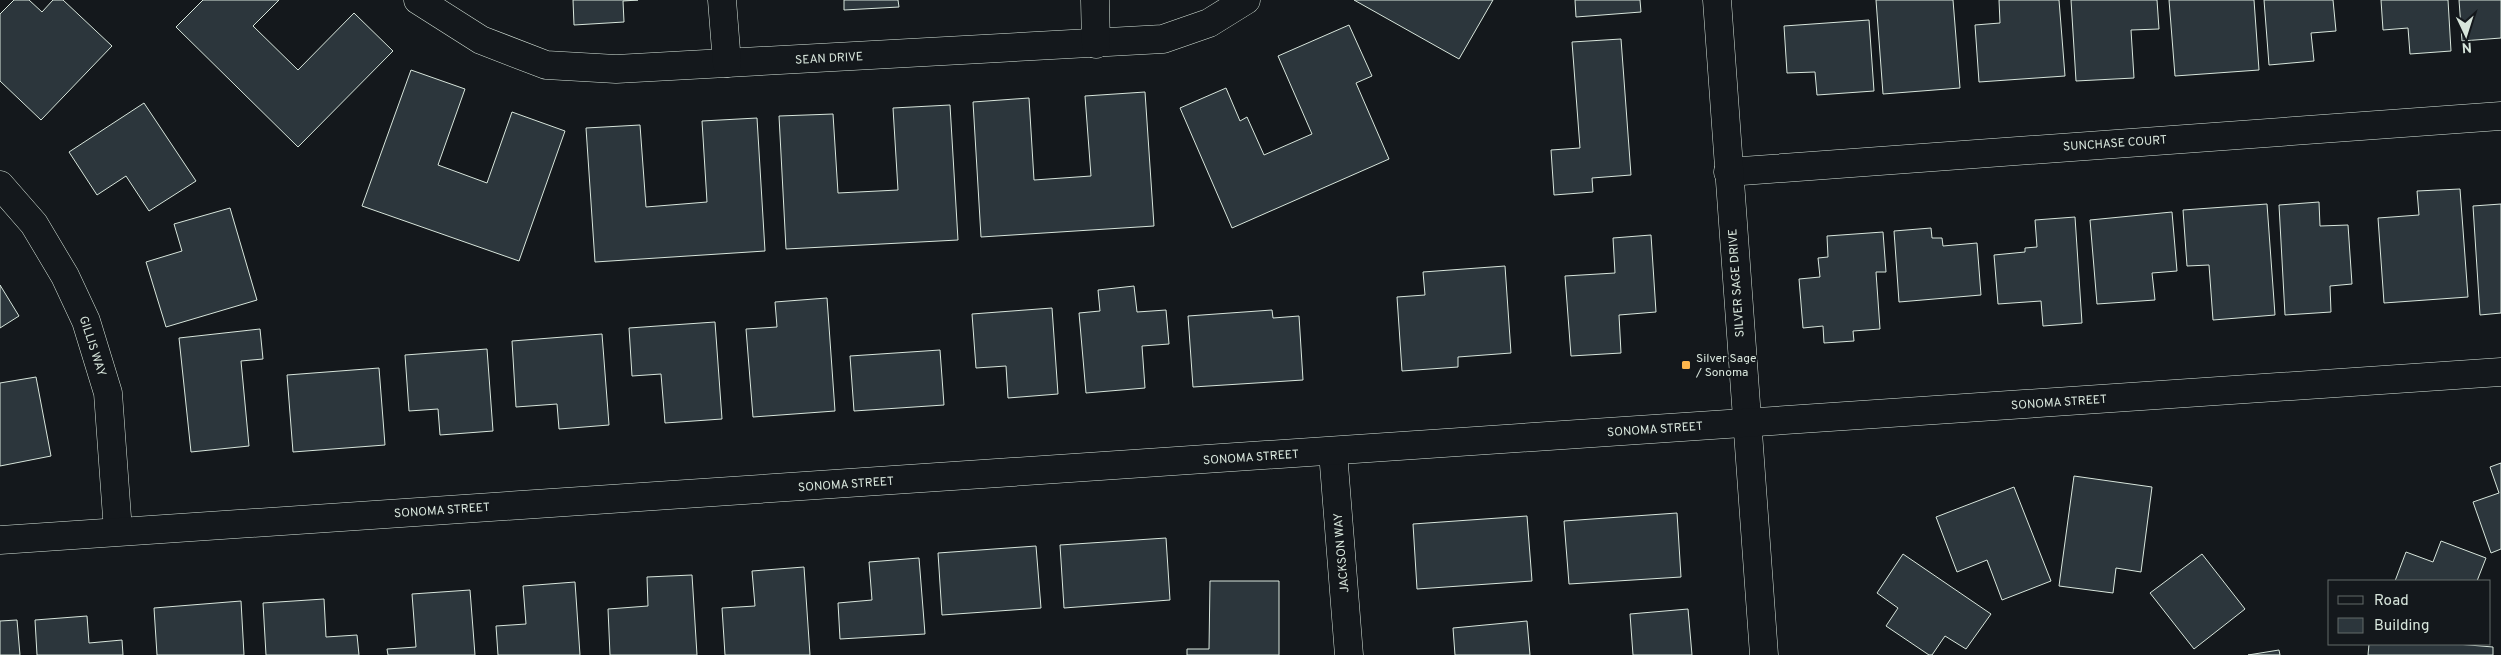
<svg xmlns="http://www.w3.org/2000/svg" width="2501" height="655" viewBox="0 0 2501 655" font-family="Overpass,sans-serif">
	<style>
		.building { fill: #2c363c; stroke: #d8e6dc }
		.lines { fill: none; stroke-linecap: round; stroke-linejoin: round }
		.minor-casing { stroke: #d8e6dc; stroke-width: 29 }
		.tertiary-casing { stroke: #d8e6dc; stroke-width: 29 }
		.minor { stroke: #14181c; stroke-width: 28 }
		.tertiary { stroke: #14181c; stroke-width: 28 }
		.poi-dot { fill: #ffb74d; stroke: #14181c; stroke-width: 2 }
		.labels { text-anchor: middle; stroke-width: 4; stroke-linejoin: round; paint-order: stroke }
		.street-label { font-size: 12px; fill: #d8e6dc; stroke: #14181c }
		.poi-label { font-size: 12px; fill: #d8e6dc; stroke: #14181c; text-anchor: start }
	</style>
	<rect width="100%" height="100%" fill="#14181c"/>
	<g class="building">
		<polygon points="14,0 29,0 42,12 53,0 63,0 112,46 41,120 0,81 0,14"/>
		<polygon points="203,0 279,0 253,26 298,70 354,13 393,51 298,147 176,27"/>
		<polygon points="573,0 638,0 623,1 624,22 574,25"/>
		<polygon points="844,0 898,0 899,7 844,10"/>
		<polygon points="1354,0 1493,0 1459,59"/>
		<polygon points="1575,0 1640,0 1641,12 1576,17"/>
		<polygon points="1876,0 1953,0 1960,88 1883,94"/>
		<polygon points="1999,0 2059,0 2065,76 1979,82 1975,25 2000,23"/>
		<polygon points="2071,0 2157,0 2159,29 2131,30 2134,78 2076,81"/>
		<polygon points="2169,0 2254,0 2259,70 2175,76"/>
		<polygon points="2264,0 2333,0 2336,31 2311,33 2314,61 2269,65"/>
		<polygon points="2381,0 2448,0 2451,51 2410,54 2408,28 2383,30"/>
		<polygon points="2459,0 2501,0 2501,38 2462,41"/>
		<polygon points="1869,20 1874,91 1817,95 1815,72 1787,73 1784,26"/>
		<polygon points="1349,25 1372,76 1356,83 1389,159 1232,228 1180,108 1226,88 1240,121 1247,117 1264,155 1312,134 1278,56"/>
		<polygon points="1621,39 1631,175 1592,178 1593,192 1554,195 1551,150 1580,148 1572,42"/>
		<polygon points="411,70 465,89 438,165 487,183 512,112 565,131 519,261 362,206"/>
		<polygon points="1145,92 1154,226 981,237 973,102 1029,98 1034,180 1091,176 1085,96"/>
		<polygon points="144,103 196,181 149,211 126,176 97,195 69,152"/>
		<polygon points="950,105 958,240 786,249 779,116 833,114 838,193 898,190 893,108"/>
		<polygon points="757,118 765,251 595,262 586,128 640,125 646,207 707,202 702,121"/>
		<polygon points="2460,189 2468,297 2384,303 2378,218 2419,215 2417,191"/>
		<polygon points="2319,202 2320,226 2348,225 2352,284 2330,286 2331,312 2285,315 2279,205"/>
		<polygon points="2267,204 2275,315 2213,320 2209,265 2187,266 2183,210"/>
		<polygon points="2501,204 2501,313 2480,315 2473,206"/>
		<polygon points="230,208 257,300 166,327 146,262 182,251 174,224"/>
		<polygon points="2172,212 2177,271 2152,273 2155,300 2097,304 2090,220"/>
		<polygon points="2075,217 2082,323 2043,326 2041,301 1998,304 1994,255 2025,252 2025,248 2037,247 2035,220"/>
		<polygon points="1931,228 1932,238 1942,238 1943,246 1977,243 1981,295 1899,302 1894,231"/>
		<polygon points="1883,232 1886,272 1876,272 1880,329 1853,331 1854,341 1824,343 1823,326 1803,328 1799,279 1820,277 1818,258 1828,257 1827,236"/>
		<polygon points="1651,235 1656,312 1619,315 1621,353 1571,356 1565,276 1615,273 1613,238"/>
		<polygon points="1505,266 1511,353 1458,357 1458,367 1402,371 1397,297 1425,295 1423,272"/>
		<polygon points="0,285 19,316 0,328"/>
		<polygon points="1134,286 1137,312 1166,310 1169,344 1142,346 1145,388 1086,393 1079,313 1100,311 1098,290"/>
		<polygon points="827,298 835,411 753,417 746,329 777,327 775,302"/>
		<polygon points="1052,308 1058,394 1008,398 1006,366 976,368 972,314"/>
		<polygon points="1272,310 1273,318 1299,316 1303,380 1193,387 1188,316"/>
		<polygon points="715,322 722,419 665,423 661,374 632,376 629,328"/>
		<polygon points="260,329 263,359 241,361 249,446 191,452 179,338"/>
		<polygon points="602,334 609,425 559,429 557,404 516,407 512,341"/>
		<polygon points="487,349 493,431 440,435 438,409 409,411 405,355"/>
		<polygon points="940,350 944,405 854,411 850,356"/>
		<polygon points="379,368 385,445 293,452 287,375"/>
		<polygon points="36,377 51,456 0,466 0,383"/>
		<polygon points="2501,463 2501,549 2491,553 2473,502 2499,493 2490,467"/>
		<polygon points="2074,476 2152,487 2141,572 2116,568 2113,593 2059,586"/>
		<polygon points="2014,487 2051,581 2002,600 1987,560 1957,572 1936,517"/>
		<polygon points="1677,513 1681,577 1569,584 1564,521"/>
		<polygon points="1527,516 1532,581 1417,589 1413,524"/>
		<polygon points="1166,538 1170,600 1064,608 1060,545"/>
		<polygon points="2441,541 2486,558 2477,581 2395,581 2406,552 2433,562"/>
		<polygon points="1036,546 1041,608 942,615 938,553"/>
		<polygon points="1903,554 1991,614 1966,649 1945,636 1932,655 1929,655 1886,626 1898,608 1877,593"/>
		<polygon points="2202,554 2245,609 2194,649 2150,593"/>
		<polygon points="919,558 925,634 840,639 838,603 872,600 869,562"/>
		<polygon points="804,567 810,655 725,655 722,608 755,606 752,571"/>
		<polygon points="692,575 697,655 610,655 608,609 648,606 647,577"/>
		<polygon points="1210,581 1279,581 1279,655 1187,655 1187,649 1209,649"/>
		<polygon points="575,582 580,655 498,655 496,626 526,624 523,586"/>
		<polygon points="470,590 475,655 388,655 387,649 416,647 412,594"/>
		<polygon points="324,599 326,637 357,635 359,655 266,655 263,603"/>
		<polygon points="241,601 244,655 157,655 154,608"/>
		<polygon points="1688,609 1692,655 1633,655 1630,614"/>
		<polygon points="87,616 89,643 122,640 123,655 37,655 35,620"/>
		<polygon points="17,620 20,655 0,655 0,621"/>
		<polygon points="1527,621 1530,655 1455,655 1453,628"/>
		<polygon points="2369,644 2457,644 2493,647 2493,655 2368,655"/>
		<polygon points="2279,650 2280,655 2248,655"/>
	</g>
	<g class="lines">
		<g class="minor-casing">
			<g id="minor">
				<polyline points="418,0 481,40 546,65 616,69 1163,39 1209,23 1246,0"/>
				<polyline points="722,0 727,63"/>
				<polyline points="1095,0 1096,44"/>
				<polyline points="1728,172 2501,116"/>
				<polyline points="0,185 34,224 65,276 86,321 108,393 118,531"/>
				<polyline points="1333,452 1349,655"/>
			</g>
		</g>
		<g class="tertiary-casing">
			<g id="tertiary">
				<polyline points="1717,0 1764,655"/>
				<polyline points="0,540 2501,372"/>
			</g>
		</g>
		<use href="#minor" class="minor"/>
		<use href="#tertiary" class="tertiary"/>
	</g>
	<rect class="poi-dot" x="1681" y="360" width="10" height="10" rx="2.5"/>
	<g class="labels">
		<g class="street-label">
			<text transform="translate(829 58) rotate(-3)" y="4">SEAN DRIVE</text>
			<text transform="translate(2115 143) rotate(-4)" y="4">SUNCHASE COURT</text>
			<text transform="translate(1736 283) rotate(-94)" y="4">SILVER SAGE DRIVE</text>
			<text transform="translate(93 346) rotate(72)" y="4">GILLIS WAY</text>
			<text transform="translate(2059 402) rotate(-4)" y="4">SONOMA STREET</text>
			<text transform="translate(1655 429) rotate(-4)" y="4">SONOMA STREET</text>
			<text transform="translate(1251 457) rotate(-4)" y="4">SONOMA STREET</text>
			<text transform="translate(846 484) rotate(-4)" y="4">SONOMA STREET</text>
			<text transform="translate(442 510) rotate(-4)" y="4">SONOMA STREET</text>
			<text transform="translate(1341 553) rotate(-95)" y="4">JACKSON WAY</text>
		</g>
		<g class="poi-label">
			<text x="1696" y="362">Silver Sage<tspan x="1696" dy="14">/ Sonoma</tspan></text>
		</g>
	</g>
	<rect x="2328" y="580" width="162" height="65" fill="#14181c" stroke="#626a69"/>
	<rect x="2338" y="596" width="25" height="8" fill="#14181c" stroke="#626a69"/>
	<text x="2374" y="605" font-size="15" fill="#d8e6dc">Road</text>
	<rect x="2338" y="618" width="25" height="15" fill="#2c363c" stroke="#626a69"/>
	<text x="2374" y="630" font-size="15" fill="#d8e6dc">Building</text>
	<g transform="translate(2466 35) rotate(176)" stroke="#14181c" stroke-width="4" paint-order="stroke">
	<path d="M0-4L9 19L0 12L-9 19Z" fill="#d8e6dc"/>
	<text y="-8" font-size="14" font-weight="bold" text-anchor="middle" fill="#d8e6dc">N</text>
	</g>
</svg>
